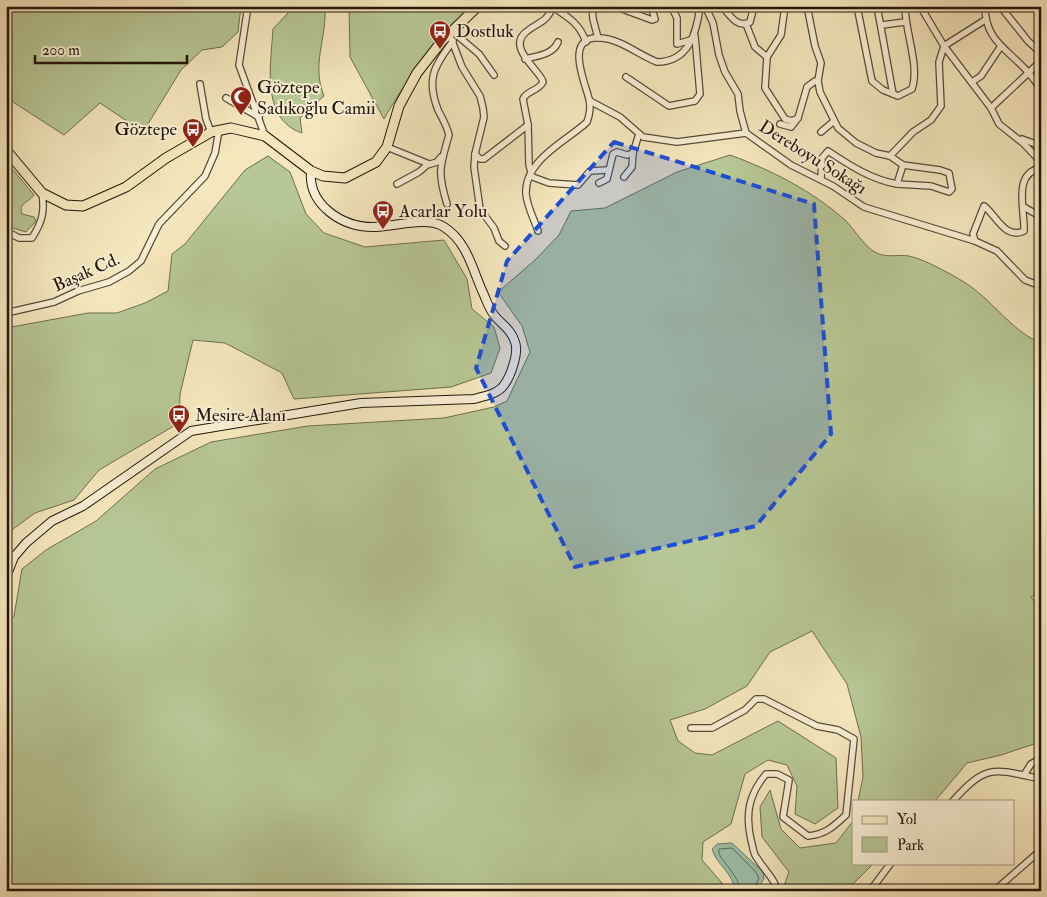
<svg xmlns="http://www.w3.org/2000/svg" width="1047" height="897" viewBox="0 0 1047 897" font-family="'IM FELL Double Pica',serif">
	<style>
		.green { fill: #b7c795; stroke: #6e6e50 }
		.water { fill: #9dc1ac; stroke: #6d7d6b }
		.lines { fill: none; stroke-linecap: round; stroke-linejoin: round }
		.shore { stroke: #606c5b; stroke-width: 1 }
		.minor-casing { stroke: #584a37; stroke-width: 8 }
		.secondary-casing { stroke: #24160a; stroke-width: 10 }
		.primary-casing { stroke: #24160a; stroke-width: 11 }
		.minor { stroke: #f8efd4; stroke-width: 5.5 }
		.secondary { stroke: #f8efd4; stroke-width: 8 }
		.primary { stroke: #f5e7bd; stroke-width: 9 }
		.marked { fill: #1d4ed8; fill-opacity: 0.2; stroke: #1d4ed8; stroke-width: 4; stroke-dasharray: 10 6; stroke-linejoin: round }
		.labels { text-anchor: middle; stroke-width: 4; stroke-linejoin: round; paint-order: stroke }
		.poi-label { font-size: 18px; fill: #24160a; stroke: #f8efd4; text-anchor: start }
		.street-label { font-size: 18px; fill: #24160a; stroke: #f8efd4 }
	</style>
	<rect width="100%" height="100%" fill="#f5e7bd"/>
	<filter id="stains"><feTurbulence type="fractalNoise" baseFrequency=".004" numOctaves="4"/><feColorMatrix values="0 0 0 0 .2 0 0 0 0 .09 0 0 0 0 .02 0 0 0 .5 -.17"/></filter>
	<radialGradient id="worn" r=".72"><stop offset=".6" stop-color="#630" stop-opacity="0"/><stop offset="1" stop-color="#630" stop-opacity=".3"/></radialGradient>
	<g class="green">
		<polygon points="6,6 241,6 238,32 222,47 202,50 181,70 143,132 100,103 64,135 10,100 6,99"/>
		<path d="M287,6H325C327,39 311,64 324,96L300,118L302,133C260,119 271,63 273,29L288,13Z"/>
		<path d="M349,6H477C440,43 409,73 384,119L350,57Z"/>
		<path d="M730,155C771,170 811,190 845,220C854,229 862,243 873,251C885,259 896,254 909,256C924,259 951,274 964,282C992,299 1011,331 1041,343V593L1031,597L1041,610L1040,742L1001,755L967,763L935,801H858L863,777L861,737L847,684L812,631L770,652L747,686L705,709L670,720L678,741L695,753L712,755L778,721L836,758L838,808L815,824L795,814L797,786L787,765L768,760L745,774L731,824L703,842L702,860L722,883L725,891H6V626L14,616L22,569L46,550L96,521L155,469L211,442L308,426L444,418L494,407L507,401L530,352L522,326L498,292L535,260L559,235L571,211L605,208L677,172Z"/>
		<polygon points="268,156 290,172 306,214 324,233 365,247 444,240 467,279 472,309 494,327 500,348 491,373 451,387 294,399 282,373 225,343 193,340 180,394 179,423 99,470 74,500 35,513 13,529 6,540 6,328 88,313 117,313 145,303 168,291 172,254 185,244 245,170"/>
		<path d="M6,161L34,195C28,203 18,203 22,214L34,217L36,221L26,232L6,226Z"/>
		<polygon points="770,790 781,829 800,848 836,843 853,821 853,863 874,863 846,891 782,891 789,872 762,837 760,807"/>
	</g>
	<path class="water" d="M732,843L763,872L764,879L756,891H735C733,872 717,866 712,849L717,844Z"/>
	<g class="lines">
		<path class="shore" d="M740,891C739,872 716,859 719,849L732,848L755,871L759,878L753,891"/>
		<g class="minor-casing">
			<g id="minor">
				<polyline points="248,6 239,65 265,136"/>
				<polyline points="592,6 593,19 598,38"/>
				<polyline points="614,6 652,20 655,19 651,6"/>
				<polyline points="671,6 677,18 677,44 694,39"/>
				<polyline points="705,6 713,23 719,55 725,72 738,94 740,111 746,133"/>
				<path d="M722,6C729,15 738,29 750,22L754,6"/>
				<polyline points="807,6 815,46 821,63 818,81 820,92 838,128 856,143 876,153 890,156 903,165 940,170 949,173 952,189 949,192 931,186 897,184"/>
				<path d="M857,6L872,81L883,90L898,96L912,89C920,66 905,32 905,6"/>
				<polyline points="877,6 893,94"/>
				<polyline points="920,6 944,46 991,108 999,124 1024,144 1041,162"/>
				<path d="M985,6C985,40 1006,48 1026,70C1032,76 1036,83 1041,89"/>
				<polyline points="1000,6 1028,41 1041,53"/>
				<path d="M553,7C568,17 580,24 586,42"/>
				<polyline points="746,24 755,47 767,57 765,88 785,119 792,121 798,118 807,87 815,81 818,81"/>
				<polyline points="882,25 905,22"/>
				<polyline points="452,31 479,54 494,75"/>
				<polyline points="449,33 462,67 480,96 483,108 484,117 475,154 480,159 484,159 528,125"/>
				<polyline points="944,46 985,20"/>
				<polyline points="767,57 781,35 785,6"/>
				<path d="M525,59C536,56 553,55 558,42"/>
				<polyline points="626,77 669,106 695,101 700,94 695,36"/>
				<polyline points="972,82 981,76 1001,46"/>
				<polyline points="200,84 206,119 211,132"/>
				<polyline points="226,98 259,117"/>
				<polyline points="590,101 620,117 643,137 677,142 746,133 791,165 833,186 864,207 975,241 997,251 1025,280 1041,286"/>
				<polyline points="991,108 1041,61"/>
				<polyline points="780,124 791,127 798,118"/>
				<polyline points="821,132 834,121"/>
				<polyline points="1022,139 1041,146"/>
				<polyline points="387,147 429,164"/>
				<polyline points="475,154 474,167 480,209 494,228 499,241 505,246"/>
				<polyline points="890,156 913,132 931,120 941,106 939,62 944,46"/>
				<path d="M531,172L529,165L528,125L523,99C527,90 539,91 543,82C541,71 506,48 526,32C539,21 546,24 553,6"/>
				<polyline points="530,176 549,183 578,185 590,171 608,170"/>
				<polyline points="624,177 632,167 633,153"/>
				<path d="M821,179L822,158L828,151C849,165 872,180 897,184L903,165"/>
				<polyline points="599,183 607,179 613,154 617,152 627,155 633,153 639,134"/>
				<polyline points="397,184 419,172 427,165 437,162 441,157"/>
				<path d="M447,204C437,171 440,167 449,135C447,126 442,118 438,110C426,79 434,66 453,41"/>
				<polyline points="1024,207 1041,217"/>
				<path d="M6,231L19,238H32C42,222 45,212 42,193"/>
				<path d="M538,231C534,219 527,206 526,194C524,160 567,141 587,122C590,114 591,107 589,99C585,82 563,35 601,38C620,39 639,55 657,62C689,62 697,32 700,6"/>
				<path d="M975,241L973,234L984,206C996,215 1005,240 1024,231C1025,210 1012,173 1041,168"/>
				<polyline points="6,313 54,302 78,291 109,282 129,271 141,261 159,224 205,176 215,153 219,130"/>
				<path d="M691,728H712L745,710L756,699H764L817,726L838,730L854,739L846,815C833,827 826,834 808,836L783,817L789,780L777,774H766C749,794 745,814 751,840C753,846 753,854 757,858C763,868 770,874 775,884L772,891"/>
				<polyline points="1024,775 1031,764 1041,758"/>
				<path d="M953,801C987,763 994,769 1041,779"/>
				<polyline points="870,891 891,863"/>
				<polyline points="994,891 1041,850"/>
			</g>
		</g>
		<g class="secondary-casing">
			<path id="secondary" d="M6,577L14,557L26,543L52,521L83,506L191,431L361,403L474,399C484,396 498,394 504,385C511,376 519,352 515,342C511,329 502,325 494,315C490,310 487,302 484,295C473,272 468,242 444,227C427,216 393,227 373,227C342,227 308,205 311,171"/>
		</g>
		<g class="primary-casing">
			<polyline id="primary" points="6,150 42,193 66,205 83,206 126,187 166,158 211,132 231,128 265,136 311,171 323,176 345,178 376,162 387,147 399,106 417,73 442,41 478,6"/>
		</g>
		<use href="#minor" class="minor"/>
		<use href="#secondary" class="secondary"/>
		<use href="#primary" class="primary"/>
	</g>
	<path class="marked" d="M614,142L814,204L831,434L756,526L575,567L476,368L507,261Z"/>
	<defs>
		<g id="bus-pin" transform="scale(1.125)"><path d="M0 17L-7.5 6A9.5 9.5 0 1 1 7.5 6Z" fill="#8f2418" stroke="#f8efd4"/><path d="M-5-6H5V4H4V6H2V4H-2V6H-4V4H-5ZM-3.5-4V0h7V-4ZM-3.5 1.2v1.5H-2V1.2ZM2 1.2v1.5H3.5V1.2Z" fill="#fff"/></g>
		<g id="mosque-pin" transform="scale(1.125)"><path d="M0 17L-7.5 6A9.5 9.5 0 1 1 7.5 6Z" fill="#8f2418" stroke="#f8efd4"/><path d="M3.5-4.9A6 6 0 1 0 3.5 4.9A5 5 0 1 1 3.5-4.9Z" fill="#fff"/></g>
	</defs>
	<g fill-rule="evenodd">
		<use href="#bus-pin" x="440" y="31"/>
		<use href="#mosque-pin" x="241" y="97"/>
		<use href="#bus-pin" x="193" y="129"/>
		<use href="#bus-pin" x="383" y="211"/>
		<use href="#bus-pin" x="179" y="415"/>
	</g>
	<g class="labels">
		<g class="poi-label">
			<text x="456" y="37">Dostluk</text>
			<text x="257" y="93">Göztepe<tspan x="257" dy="21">Sadıkoğlu Camii</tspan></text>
			<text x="177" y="135" text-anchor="end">Göztepe</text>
			<text x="399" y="217">Acarlar Yolu</text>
			<text x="195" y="421">Mesire Alanı</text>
		</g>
		<g class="street-label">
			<text transform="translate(813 157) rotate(32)" y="6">Dereboyu Sokağı</text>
			<text transform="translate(86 272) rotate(-24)" y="6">Başak Cd.</text>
		</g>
	</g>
	<rect width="1047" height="897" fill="none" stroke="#f5e7bd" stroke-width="25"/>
	<rect x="8" y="8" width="1032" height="882" fill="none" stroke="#24160a" stroke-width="2.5"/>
	<rect x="12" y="12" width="1022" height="872" fill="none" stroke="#24160a"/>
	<rect x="852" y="800" width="162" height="65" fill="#f8efd4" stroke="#a39883"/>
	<rect x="862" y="816" width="25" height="8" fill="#f5e7bd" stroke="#a39883"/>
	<text x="897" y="824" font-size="15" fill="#24160a">Yol</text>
	<rect x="862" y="837" width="25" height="15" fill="#b7c795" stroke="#a39883"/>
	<text x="897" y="850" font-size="15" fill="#24160a">Park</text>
	<path d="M35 55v8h152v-8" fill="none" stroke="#24160a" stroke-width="2.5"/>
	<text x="42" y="55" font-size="15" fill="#24160a" stroke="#f8efd4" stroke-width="4" paint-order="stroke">200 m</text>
	<rect width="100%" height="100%" filter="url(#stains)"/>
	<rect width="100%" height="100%" fill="url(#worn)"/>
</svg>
